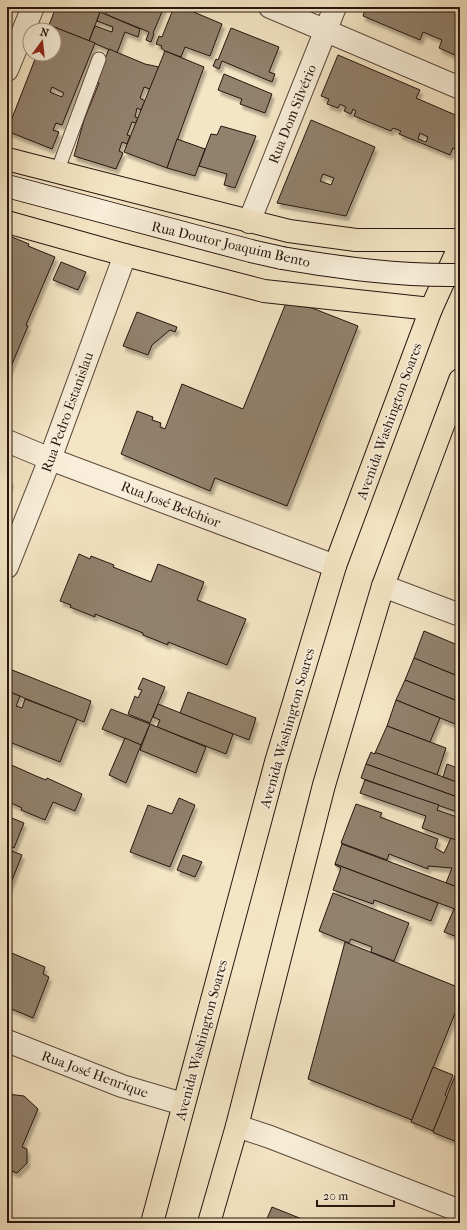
<svg xmlns="http://www.w3.org/2000/svg" width="467" height="1230" viewBox="0 0 467 1230" font-family="'IM FELL French Canon',serif">
	<style>
		.building { fill: #92816d; stroke: #27150f; fill-rule: evenodd; filter: url(#shadow) }
		.lines { fill: none; stroke-linecap: round; stroke-linejoin: round }
		.lane-casing { stroke: #5a493c; stroke-width: 15 }
		.street-casing { stroke: #5a493c; stroke-width: 24 }
		.secondary-casing { stroke: #27150f; stroke-width: 24 }
		.highway-casing { stroke: #27150f; stroke-width: 24 }
		.lane { stroke: #f8eed9; stroke-width: 13 }
		.street { stroke: #f8eed9; stroke-width: 22 }
		.secondary { stroke: #f8eed9; stroke-width: 22 }
		.highway { stroke: #f4e5c4; stroke-width: 22 }
		.secondary-bridge-casing { stroke: #27150f; stroke-width: 24; stroke-linecap: butt }
		.secondary-bridge { stroke: #f8eed9; stroke-width: 22 }
		.labels { text-anchor: middle; stroke-width: 4; stroke-linejoin: round; paint-order: stroke }
		.street-label { font-size: 14px; fill: #27150f; stroke: #f8eed9 }
	</style>
	<defs>
		<filter id="shadow"><feDropShadow dx="2.5" dy="4.5" stdDeviation="1" flood-color="#0004"/></filter>
	</defs>
	<rect width="100%" height="100%" fill="#f4e5c4"/>
	<filter id="stains"><feTurbulence type="fractalNoise" baseFrequency=".005" numOctaves="4"/><feColorMatrix values="0 0 0 0 .2 0 0 0 0 .09 0 0 0 0 .02 0 0 0 .5 -.17"/></filter>
	<radialGradient id="worn" r=".72"><stop offset=".6" stop-color="#630" stop-opacity="0"/><stop offset="1" stop-color="#630" stop-opacity=".3"/></radialGradient>
	<g class="building">
		<polygon points="56,7 102,7 89,41 49,25"/>
		<polygon points="108,7 164,7 153,33 154,34 151,42 146,40 149,32 105,14"/>
		<polygon points="174,7 182,7 222,24 210,56 185,47 181,57 165,51 161,48 162,46 156,44 159,36 162,37"/>
		<polygon points="366,7 460,7 460,49 457,56 439,48 442,40 423,32 420,40 363,16"/>
		<polygon points="100,12 140,29 138,37 125,32 117,53 89,41 95,26 112,32 113,27 97,21"/>
		<path d="M49,25L95,43L62,125L56,123L53,130L59,132L52,149L7,131L37,54H54V30H47ZM52,87L64,93L62,97L50,92Z"/>
		<polygon points="231,28 279,47 269,72 275,74 272,82 222,61 219,69 213,66 216,59 218,60"/>
		<polygon points="109,49 145,64 159,67 150,89 144,87 140,98 145,101 141,110 137,108 135,117 138,118 136,123 132,122 127,135 130,136 127,144 122,142 119,151 123,153 116,169 74,156 84,120 99,83 95,82"/>
		<polygon points="165,51 204,67 167,168 124,152"/>
		<path d="M338,55L420,90L416,98L460,117V145L458,150L453,148L450,155L399,134L401,131L393,128L391,131L354,116L356,111L353,109L351,114L344,111L346,107L340,104L338,108L327,104L329,99L321,96ZM420,133L428,137L426,142L418,139Z"/>
		<polygon points="224,74 272,94 265,113 240,104 242,99 218,90"/>
		<path d="M311,120L375,147L346,216L277,203ZM323,174L334,178L331,185L320,181Z"/>
		<polygon points="221,126 256,136 235,188 224,185 227,174 199,166 211,134 217,135"/>
		<polygon points="177,139 205,149 195,176 167,168"/>
		<polygon points="7,235 29,244 28,246 55,257 26,325 28,326 7,376"/>
		<polygon points="61,262 86,272 78,290 53,280"/>
		<polygon points="286,303 312,308 358,326 287,506 215,478 210,491 121,454 137,411 153,417 152,420 161,423 160,427 165,429 182,384 243,409"/>
		<polygon points="137,312 177,327 175,332 170,330 152,345 148,355 123,346"/>
		<polygon points="7,480 11,481 7,491"/>
		<polygon points="79,554 90,559 91,556 114,565 113,567 151,582 158,564 204,582 197,600 246,619 227,665 168,642 168,645 143,635 143,633 95,614 95,617 70,607 71,605 60,601"/>
		<polygon points="424,631 460,646 460,677 414,658"/>
		<polygon points="414,658 460,677 460,702 405,680"/>
		<polygon points="7,668 91,701 84,722 7,691"/>
		<polygon points="143,678 165,687 150,723 128,714 135,696 138,698 142,690 138,689"/>
		<polygon points="405,680 460,702 460,726 396,700"/>
		<polygon points="7,691 20,696 16,706 22,708 25,699 77,719 60,762 7,741"/>
		<polygon points="188,692 256,718 249,740 180,713"/>
		<polygon points="396,700 440,718 430,742 387,726"/>
		<polygon points="158,704 233,734 226,754 157,727 160,720 153,717"/>
		<polygon points="111,709 150,724 141,745 102,729"/>
		<polygon points="150,724 206,747 196,773 140,750"/>
		<polygon points="387,726 446,748 437,775 375,753"/>
		<polygon points="125,738 141,745 126,783 109,775"/>
		<polygon points="371,752 374,754 375,753 377,753 460,783 460,798 366,764"/>
		<polygon points="7,763 36,776 46,780 47,778 82,794 75,811 53,802 45,820 21,810 22,808 7,801"/>
		<polygon points="366,764 460,798 460,813 361,778"/>
		<polygon points="447,764 460,769 460,783 443,777"/>
		<polygon points="365,780 439,805 437,810 460,818 460,842 422,828 426,816 360,793"/>
		<polygon points="179,798 195,805 170,867 130,852 148,805 172,814"/>
		<polygon points="356,804 382,813 380,817 438,839 435,848 444,853 451,838 460,842 460,888 446,883 452,868 428,866 428,869 389,854 387,860 341,843"/>
		<polygon points="7,816 24,823 14,848 7,845"/>
		<polygon points="342,844 460,888 460,911 335,864"/>
		<polygon points="7,849 22,855 7,893"/>
		<polygon points="183,855 202,862 195,877 177,870"/>
		<polygon points="335,864 438,903 431,921 374,900 373,904 333,890 341,868 335,865"/>
		<polygon points="333,893 409,923 394,961 371,952 372,947 351,939 349,943 319,931"/>
		<polygon points="454,909 460,911 460,938 444,932"/>
		<polygon points="345,942 460,988 460,1001 412,1120 308,1079"/>
		<polygon points="7,951 45,967 43,974 49,977 33,1018 7,1007"/>
		<polygon points="460,1063 460,1133 457,1142 434,1133 433,1131"/>
		<polygon points="433,1067 453,1075 445,1095 447,1097 433,1131 411,1122"/>
		<polygon points="7,1094 24,1096 38,1109 22,1147 27,1149 27,1163 17,1173 7,1169"/>
		<polygon points="460,1133 460,1143 457,1142"/>
		<polygon points="272,1207 312,1223 265,1223"/>
	</g>
	<g class="lines">
		<g class="lane-casing">
			<polyline id="lane" points="57,172 99,59"/>
		</g>
		<g class="street-casing">
			<g id="street">
				<polyline points="270,7 460,88"/>
				<polyline points="7,70 33,7"/>
				<polyline points="249,222 335,7"/>
				<polyline points="7,441 50,459 335,566"/>
				<polyline points="7,567 50,459 125,255"/>
				<polyline points="383,586 460,615"/>
				<polyline points="7,1041 122,1086 183,1104"/>
				<polyline points="237,1126 270,1137 460,1211"/>
			</g>
		</g>
		<g class="secondary-casing">
			<polyline id="secondary" points="7,186 251,251 282,258"/>
		</g>
		<g class="highway-casing">
			<g id="highway">
				<polyline points="7,159 289,231 356,240 460,240"/>
				<polyline points="7,222 125,255 264,291 431,309"/>
				<polyline points="152,1223 276,762 335,566 431,309 460,245"/>
				<polyline points="209,1223 237,1126 324,785 383,586 460,380"/>
			</g>
		</g>
		<use href="#lane" class="lane"/>
		<use href="#street" class="street"/>
		<use href="#secondary" class="secondary"/>
		<use href="#highway" class="highway"/>
		<g class="secondary-bridge-casing">
			<path id="secondary-bridge" d="M282,258C341,268 400,276 460,275"/>
		</g>
		<use href="#secondary-bridge" class="secondary-bridge"/>
	</g>
	<g class="labels">
		<g class="street-label">
			<text transform="translate(292 114) rotate(-68)" y="5">Rua Dom Silvério</text>
			<text transform="translate(231 244) rotate(13)" y="5">Rua Doutor Joaquim Bento</text>
			<text transform="translate(67 412) rotate(-70)" y="5">Rua Pedro Estanislau</text>
			<text transform="translate(389 421) rotate(-70)" y="5">Avenida Washington Soares</text>
			<text transform="translate(171 504) rotate(21)" y="5">Rua José Belchior</text>
			<text transform="translate(287 728) rotate(-74)" y="5">Avenida Washington Soares</text>
			<text transform="translate(201 1040) rotate(-75)" y="5">Avenida Washington Soares</text>
			<text transform="translate(95 1074) rotate(20)" y="5">Rua José Henrique</text>
		</g>
	</g>
	<rect width="467" height="1230" fill="none" stroke="#f4e5c4" stroke-width="24"/>
	<rect x="8" y="8" width="451" height="1214" fill="none" stroke="#27150f" stroke-width="2"/>
	<rect x="12" y="12" width="443" height="1206" fill="none" stroke="#27150f"/>
	<g transform="translate(42 42) rotate(15)"><circle r="19" fill="#f8eed9" stroke="#a49788"/>
	<path d="M0-3L7 15L0 10L-7 15Z" fill="#8f2418"/>
	<text y="-6" font-size="11" font-weight="bold" text-anchor="middle" fill="#27150f">N</text>
	</g>
	<path d="M317 1200v6h77v-6" fill="none" stroke="#27150f" stroke-width="2"/>
	<text x="323" y="1200" font-size="12" fill="#27150f" stroke="#f8eed9" stroke-width="3" paint-order="stroke">20 m</text>
	<rect width="100%" height="100%" filter="url(#stains)"/>
	<rect width="100%" height="100%" fill="url(#worn)"/>
</svg>
